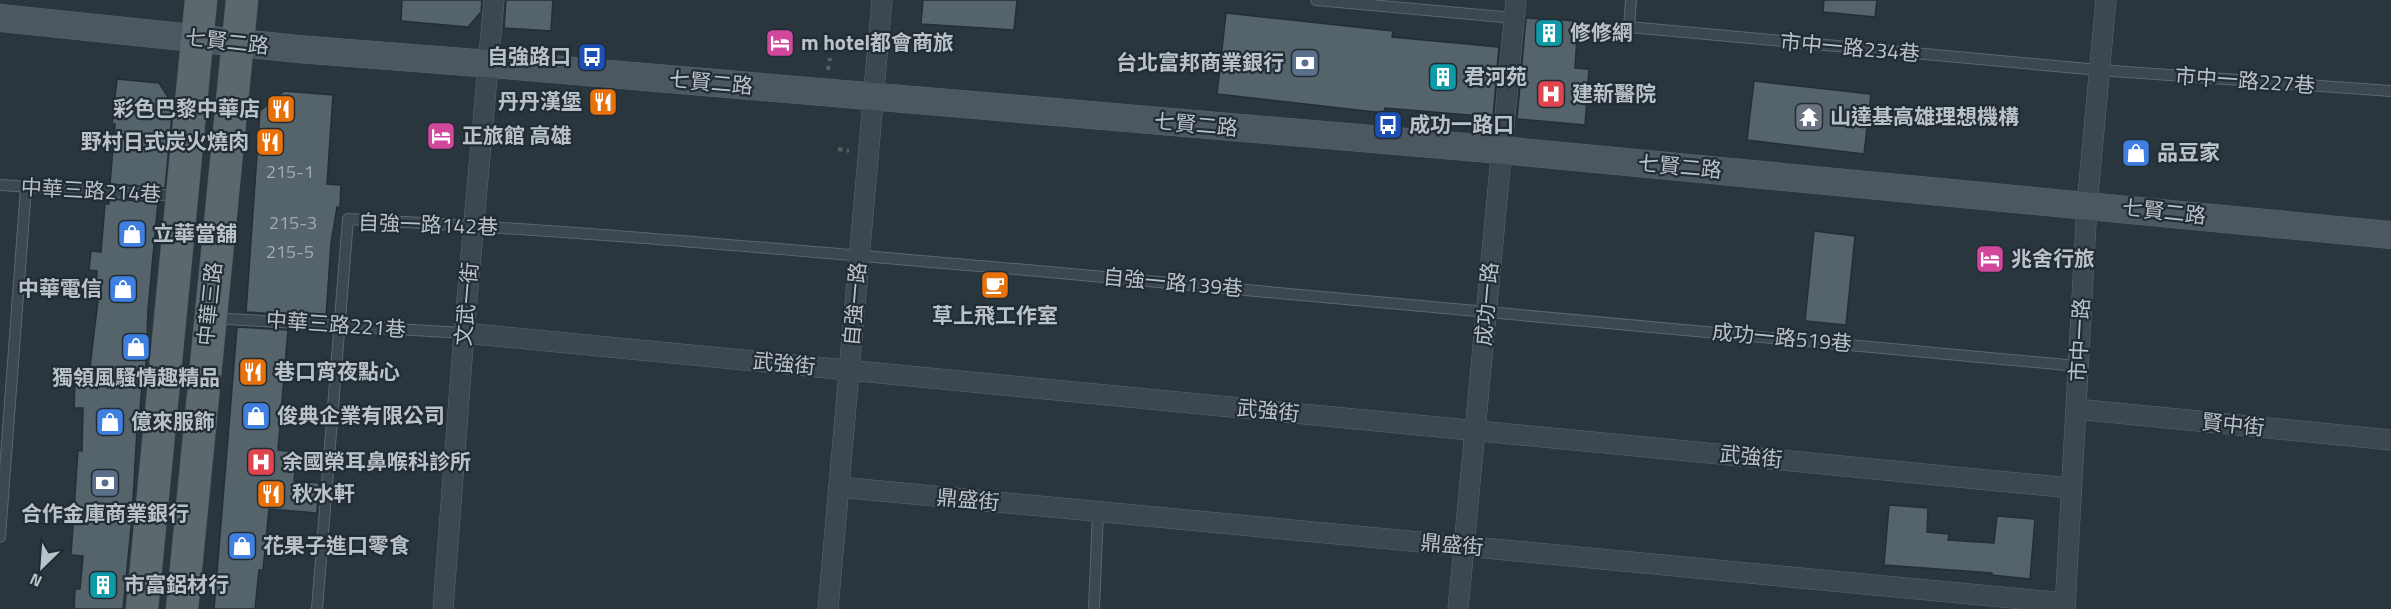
<svg xmlns="http://www.w3.org/2000/svg" width="2391" height="609" viewBox="0 0 2391 609" font-family="'Titillium Web','Noto Sans TC',sans-serif">
	<style>
		.building { fill: #55636b; stroke: #242e36; stroke-width: 1.5 }
		.lines { fill: none; stroke-linecap: round; stroke-linejoin: round }
		.lane-casing { stroke: #5b656c; stroke-width: 12 }
		.street-casing { stroke: #5b656c; stroke-width: 21 }
		.secondary-casing { stroke: #5b656c; stroke-width: 28 }
		.primary-casing { stroke: #4a535b; stroke-width: 33 }
		.path { stroke: #506262; stroke-width: 4; stroke-dasharray: 4.5 4.5; stroke-linecap: butt }
		.lane { stroke: #3d474f; stroke-width: 10 }
		.street { stroke: #3d474f; stroke-width: 20 }
		.secondary { stroke: #4c5761; stroke-width: 27 }
		.primary { stroke: #5c676e; stroke-width: 32 }
		.labels { text-anchor: middle; stroke-width: 4.5; stroke-linejoin: round; paint-order: stroke }
		.number-label { font-size: 18px; fill: #a1aab2 }
		.poi-label { font-size: 21px; font-weight: bold; fill: #bac2c9; stroke: #222c34; text-anchor: start }
		.street-label { font-size: 21px; fill: #bac2c9; stroke: #222c34 }
	</style>
	<rect width="100%" height="100%" fill="#29363e"/>
	<g class="building">
		<polygon points="402,0 482,0 481,12 468,27 401,21"/>
		<polygon points="506,0 553,0 551,31 504,28"/>
		<polygon points="923,0 1017,0 1014,30 921,24"/>
		<polygon points="1824,0 1877,0 1875,17 1823,12"/>
		<polygon points="1226,13 1393,31 1392,37 1499,47 1493,117 1385,108 1384,113 1217,94"/>
		<polygon points="1526,18 1578,21 1575,68 1589,69 1585,125 1517,119"/>
		<polygon points="117,79 159,83 173,105 165,188 110,184 115,124 112,124"/>
		<polygon points="1754,81 1871,94 1864,154 1747,140"/>
		<polygon points="284,91 333,95 327,184 341,185 340,208 337,207 331,243 326,317 246,312 260,111"/>
		<polygon points="109,199 158,202 148,310 145,385 142,385 140,411 138,411 132,518 123,609 74,609 75,589 80,589 83,556 71,555 78,450 82,451 83,408 74,408 75,383 88,384 98,300 95,300 97,271 89,270 91,251 101,252 105,204 109,204"/>
		<polygon points="1814,231 1855,236 1846,325 1805,321"/>
		<polygon points="237,327 288,330 278,450 297,452 294,481 319,483 317,513 269,509 263,570 259,570 255,609 214,609"/>
		<polygon points="1889,505 1928,508 1927,532 1949,534 1948,540 1994,543 1997,516 2035,519 2030,579 1992,575 1992,573 1884,565"/>
	</g>
	<g class="lines">
		<g class="lane-casing">
			<g id="lane">
				<polyline points="1316,0 1514,18"/>
				<polyline points="1631,0 1629,27 2099,70 2391,91"/>
				<polyline points="0,185 179,196"/>
				<polyline points="212,318 464,333"/>
				<polyline points="0,537 26,188"/>
				<path d="M317,609L348,219C575,230 801,251 1027,270C1378,300 1728,333 2078,366"/>
				<polyline points="1094,609 1098,512"/>
			</g>
		</g>
		<g class="street-casing">
			<g id="street">
				<polyline points="464,333 2071,488"/>
				<polyline points="2076,409 2391,440"/>
				<polyline points="839,487 2065,603"/>
				<polyline points="443,609 464,333 494,0"/>
				<polyline points="828,609 882,0"/>
				<polyline points="1458,609 1516,0"/>
				<polyline points="2065,609 2087,205 2106,0"/>
			</g>
		</g>
		<g class="secondary-casing">
			<polyline id="secondary" points="0,18 298,49 516,66 1501,150 2391,235"/>
		</g>
		<g class="primary-casing">
			<g id="primary">
				<polyline points="142,609 201,0"/>
				<polyline points="182,609 242,0"/>
			</g>
		</g>
		<g class="path">
			<polyline points="898,44 909,45"/>
			<polyline points="828,70 830,58"/>
			<polyline points="838,149 849,151"/>
		</g>
		<use href="#lane" class="lane"/>
		<use href="#street" class="street"/>
		<use href="#secondary" class="secondary"/>
		<use href="#primary" class="primary"/>
	</g>
	<defs>
		<g id="building-square" transform="scale(1.5)"><rect x="-9" y="-9" width="18" height="18" rx="4" fill="#0f9aa8" stroke="#222c34"/><path d="M-4-6H4V6H1V3H-1V6H-4ZM-2.5-4.3h1.7v1.8h-1.7ZM.8-4.3h1.7v1.8H.8ZM-2.5-1h1.7V.8h-1.7ZM.8-1h1.7V.8H.8Z" fill="#fff"/></g>
		<g id="hotel-square" transform="scale(1.5)"><rect x="-9" y="-9" width="18" height="18" rx="4" fill="#d1479c" stroke="#222c34"/><path d="M-6-4.5h1.5V1H6V5H4.5V3h-9V5H-6ZM-4 0a1.8 1.8 0 1 1 3.6 0ZM.5 0V-2.5h3Q6-2.5 6 0Z" fill="#fff"/></g>
		<g id="bus-square" transform="scale(1.5)"><rect x="-9" y="-9" width="18" height="18" rx="4" fill="#1a4fb4" stroke="#222c34"/><path d="M-5-6H5V4H4V6H2V4H-2V6H-4V4H-5ZM-3.5-4V0h7V-4ZM-3.5 1.2v1.5H-2V1.2ZM2 1.2v1.5H3.5V1.2Z" fill="#fff"/></g>
		<g id="bank-square" transform="scale(1.5)"><rect x="-9" y="-9" width="18" height="18" rx="4" fill="#5c6f8a" stroke="#222c34"/><path d="M-6-4H6V4H-6ZM0-2.3a2.3 2.3 0 1 0 0 4.6a2.3 2.3 0 1 0 0-4.6Z" fill="#fff"/></g>
		<g id="hospital-square" transform="scale(1.5)"><rect x="-9" y="-9" width="18" height="18" rx="4" fill="#e0444e" stroke="#222c34"/><path d="M-5-5h3v3.5h4V-5h3V5h-3V1.5h-4V5h-3Z" fill="#fff"/></g>
		<g id="restaurant-square" transform="scale(1.5)"><rect x="-9" y="-9" width="18" height="18" rx="4" fill="#e8710a" stroke="#222c34"/><path d="M-5-6h1v4h1v-4h1v4h1v-4h1v5L-1.5 .5V6h-2V.5L-5-1ZM5-6V6H3V1.5H1.5Q1.5-4 5-6Z" fill="#fff"/></g>
		<g id="temple-square" transform="scale(1.5)"><rect x="-9" y="-9" width="18" height="18" rx="4" fill="#6b7280" stroke="#222c34"/><path d="M0-6L5-2H3V0L6.5 2.5H4V6H1.5V3h-3V6H-4V2.5H-6.5L-3 0V-2H-5Z" fill="#fff"/></g>
		<g id="shop-square" transform="scale(1.5)"><rect x="-9" y="-9" width="18" height="18" rx="4" fill="#3f7fe0" stroke="#222c34"/><path d="M-5-2.5h2.3a2.7 3.5 0 0 1 5.4 0H5L5.5 6h-11ZM-1.5-2.5h3a1.5 2.3 0 0 0-3 0Z" fill="#fff"/></g>
		<g id="cafe-square" transform="scale(1.5)"><rect x="-9" y="-9" width="18" height="18" rx="4" fill="#e8710a" stroke="#222c34"/><path d="M-5.5-4.5H6V0H3Q3 3.5 0 3.5H-2.5Q-5.5 3.5-5.5 0ZM3-3.2v2h1.7v-2ZM-6 4.5H4V6H-6Z" fill="#fff"/></g>
	</defs>
	<g fill-rule="evenodd">
		<use href="#building-square" x="1549" y="33"/>
		<use href="#hotel-square" x="780" y="43"/>
		<use href="#bus-square" x="592" y="57"/>
		<use href="#bank-square" x="1305" y="63"/>
		<use href="#building-square" x="1443" y="77"/>
		<use href="#hospital-square" x="1551" y="94"/>
		<use href="#restaurant-square" x="603" y="102"/>
		<use href="#restaurant-square" x="281" y="109"/>
		<use href="#temple-square" x="1809" y="117"/>
		<use href="#bus-square" x="1388" y="125"/>
		<use href="#hotel-square" x="441" y="136"/>
		<use href="#restaurant-square" x="270" y="142"/>
		<use href="#shop-square" x="2136" y="153"/>
		<use href="#shop-square" x="132" y="234"/>
		<use href="#hotel-square" x="1990" y="259"/>
		<use href="#cafe-square" x="995" y="285"/>
		<use href="#shop-square" x="123" y="289"/>
		<use href="#shop-square" x="136" y="347"/>
		<use href="#restaurant-square" x="253" y="372"/>
		<use href="#shop-square" x="256" y="416"/>
		<use href="#shop-square" x="110" y="422"/>
		<use href="#hospital-square" x="261" y="462"/>
		<use href="#bank-square" x="105" y="483"/>
		<use href="#restaurant-square" x="271" y="494"/>
		<use href="#shop-square" x="242" y="546"/>
		<use href="#building-square" x="103" y="585"/>
	</g>
	<g class="labels">
		<g class="number-label">
			<text x="290" y="178">215-1</text>
			<text x="293" y="229">215-3</text>
			<text x="290" y="258">215-5</text>
		</g>
		<g class="poi-label">
			<text x="1570" y="40">修修網</text>
			<text x="801" y="50">m hotel都會商旅</text>
			<text x="571" y="64" text-anchor="end">自強路口</text>
			<text x="1284" y="70" text-anchor="end">台北富邦商業銀行</text>
			<text x="1464" y="84">君河苑</text>
			<text x="1572" y="101">建新醫院</text>
			<text x="582" y="109" text-anchor="end">丹丹漢堡</text>
			<text x="260" y="116" text-anchor="end">彩色巴黎中華店</text>
			<text x="1830" y="124">山達基高雄理想機構</text>
			<text x="1409" y="132">成功一路口</text>
			<text x="462" y="143">正旅館 高雄</text>
			<text x="249" y="149" text-anchor="end">野村日式炭火燒肉</text>
			<text x="2157" y="160">品豆家</text>
			<text x="153" y="241">立華當舖</text>
			<text x="2011" y="266">兆舍行旅</text>
			<text x="102" y="296" text-anchor="end">中華電信</text>
			<text x="995" y="323" text-anchor="middle">草上飛工作室</text>
			<text x="274" y="379">巷口宵夜點心</text>
			<text x="136" y="385" text-anchor="middle">獨領風騷情趣精品</text>
			<text x="277" y="423">俊典企業有限公司</text>
			<text x="131" y="429">億來服飾</text>
			<text x="282" y="469">余國榮耳鼻喉科診所</text>
			<text x="292" y="501">秋水軒</text>
			<text x="105" y="521" text-anchor="middle">合作金庫商業銀行</text>
			<text x="263" y="553">花果子進口零食</text>
			<text x="124" y="592">市富鋁材行</text>
		</g>
		<g class="street-label">
			<text transform="translate(227 42) rotate(6)" y="7">七賢二路</text>
			<text transform="translate(1850 48) rotate(5)" y="7">市中一路234巷</text>
			<text transform="translate(2245 81) rotate(4)" y="7">市中一路227巷</text>
			<text transform="translate(711 83) rotate(5)" y="7">七賢二路</text>
			<text transform="translate(1196 125) rotate(5)" y="7">七賢二路</text>
			<text transform="translate(1680 167) rotate(5)" y="7">七賢二路</text>
			<text transform="translate(91 191) rotate(3)" y="7">中華三路214巷</text>
			<text transform="translate(2164 212) rotate(6)" y="7">七賢二路</text>
			<text transform="translate(428 225) rotate(2)" y="7">自強一路142巷</text>
			<text transform="translate(1173 283) rotate(5)" y="7">自強一路139巷</text>
			<text transform="translate(210 304) rotate(-84)" y="7">中華三路</text>
			<text transform="translate(467 304) rotate(-85)" y="7">文武一街</text>
			<text transform="translate(855 304) rotate(-85)" y="7">自強一路</text>
			<text transform="translate(1487 304) rotate(-85)" y="7">成功一路</text>
			<text transform="translate(336 325) rotate(4)" y="7">中華三路221巷</text>
			<text transform="translate(1782 338) rotate(5)" y="7">成功一路519巷</text>
			<text transform="translate(2080 340) rotate(-87)" y="7">市中一路</text>
			<text transform="translate(784 364) rotate(6)" y="7">武強街</text>
			<text transform="translate(1268 411) rotate(6)" y="7">武強街</text>
			<text transform="translate(2233 425) rotate(6)" y="7">賢中街</text>
			<text transform="translate(1751 457) rotate(6)" y="7">武強街</text>
			<text transform="translate(968 500) rotate(5)" y="7">鼎盛街</text>
			<text transform="translate(1452 545) rotate(5)" y="7">鼎盛街</text>
		</g>
	</g>
	<g transform="translate(42 567) rotate(205)" stroke="#222c34" stroke-width="4.5" paint-order="stroke">
	<path d="M0-4.5L10 22L0 15L-10 22Z" fill="#bac2c9"/>
	<text y="-9" font-size="16" font-weight="bold" text-anchor="middle" fill="#bac2c9">N</text>
	</g>
</svg>
